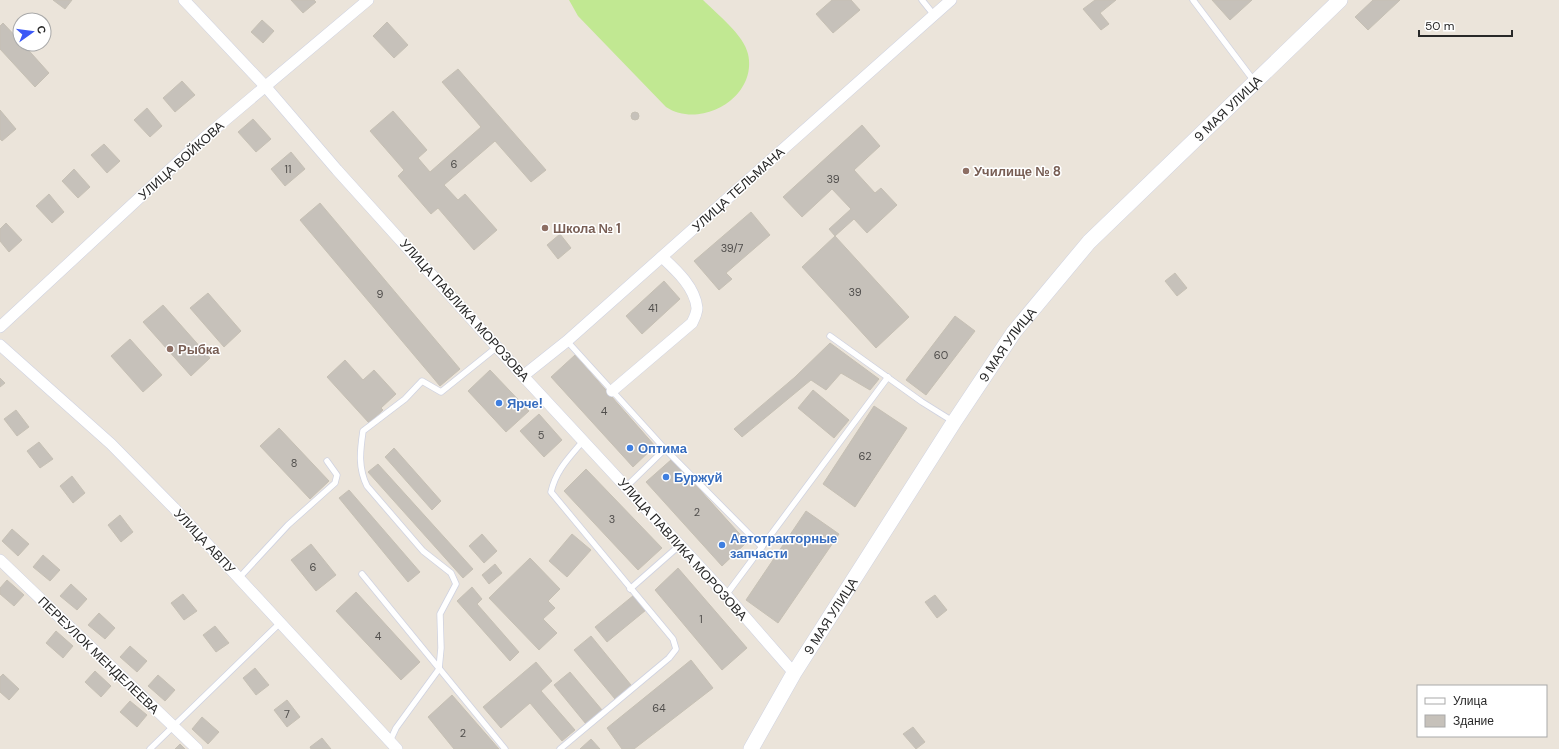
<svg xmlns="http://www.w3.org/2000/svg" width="1559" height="749" viewBox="0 0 1559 749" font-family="'DM Sans',sans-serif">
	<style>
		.pitch { fill: #c1e892 }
		.building { fill: #c6c1ba; stroke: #c6c0b4 }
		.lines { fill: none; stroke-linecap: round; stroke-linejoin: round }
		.lane-casing { stroke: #cfd2e1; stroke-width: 7 }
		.street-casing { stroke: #cfd2e1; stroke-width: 12 }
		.secondary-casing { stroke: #cfd2e1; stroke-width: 16 }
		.lane { stroke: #fff; stroke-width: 5.5 }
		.street { stroke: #fff; stroke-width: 11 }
		.secondary { stroke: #fff; stroke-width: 15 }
		.education-dot { fill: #8d6e63; stroke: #fff; stroke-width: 1.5 }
		.shop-dot { fill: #3f7fe0; stroke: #fff; stroke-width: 1.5 }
		.labels { text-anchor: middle; stroke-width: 3; stroke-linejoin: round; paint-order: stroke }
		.number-label { font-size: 11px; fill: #504e4c }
		.street-label { font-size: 13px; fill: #282828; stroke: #fff }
		.education-label { font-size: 13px; font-weight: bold; fill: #785e54; stroke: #fff; text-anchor: start }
		.shop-label { font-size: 13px; font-weight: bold; fill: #366cbe; stroke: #fff; text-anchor: start }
	</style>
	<rect width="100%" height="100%" fill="#ebe4da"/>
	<path class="pitch" d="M569,0H703C717,14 744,35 748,54C758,97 701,130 666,107L578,16Z"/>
	<g class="building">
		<polygon points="53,0 72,0 65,9"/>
		<polygon points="291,0 314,0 316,2 303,13"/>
		<polygon points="832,0 851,0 860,10 833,33 816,14"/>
		<polygon points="1095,0 1116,0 1100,13 1109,24 1101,30 1083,9"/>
		<polygon points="1212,0 1252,0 1230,20"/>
		<polygon points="1373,0 1400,0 1368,30 1355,17"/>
		<polygon points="262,20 274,31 263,43 251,32"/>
		<polygon points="387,22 408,45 394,58 373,36"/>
		<polygon points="3,23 20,41 20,44 23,44 49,73 35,87 0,49 0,26"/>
		<polygon points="458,69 546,170 531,182 495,141 444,185 458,200 465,194 497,230 474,250 438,208 431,214 398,176 404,170 370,131 393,111 427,150 418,158 430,172 481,127 442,82"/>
		<polygon points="182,81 195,95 175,112 163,98"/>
		<polygon points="147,108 162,126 150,137 134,120"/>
		<polygon points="0,110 16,129 2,141 0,139"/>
		<circle cx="635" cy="116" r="4"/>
		<polygon points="253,119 271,139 256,152 238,132"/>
		<polygon points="862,125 880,146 854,170 875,193 881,188 897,205 867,233 854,219 835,236 829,229 851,209 832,189 802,217 783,197"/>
		<polygon points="104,144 120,161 107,173 91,155"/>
		<polygon points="291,152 305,169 285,186 271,169"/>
		<polygon points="74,169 90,187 78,198 62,181"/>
		<polygon points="49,194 64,212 52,223 36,206"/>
		<polygon points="320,203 460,369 440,386 300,220"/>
		<polygon points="751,212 770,235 726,273 732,279 719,290 694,261"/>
		<polygon points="6,223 22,240 9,252 0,241 0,229"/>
		<polygon points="560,234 571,248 558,259 547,245"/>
		<polygon points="835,236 909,317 876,348 802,267"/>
		<polygon points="1175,273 1187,288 1177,296 1165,281"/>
		<polygon points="664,281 680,299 642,334 626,316"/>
		<polygon points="208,293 241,331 224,347 190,308"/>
		<polygon points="163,305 210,358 191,376 143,322"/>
		<polygon points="955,316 975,331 926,395 906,380"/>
		<polygon points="130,339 162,375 143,392 111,356"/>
		<polygon points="830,343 879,379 870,390 841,373 826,390 811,380 742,437 734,429 795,377"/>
		<polygon points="575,355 655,446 633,467 551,377"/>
		<polygon points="345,360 363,380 374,370 396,394 381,408 383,410 369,423 327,377"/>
		<polygon points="490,370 529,411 506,432 468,391"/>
		<polygon points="0,378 5,383 0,387"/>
		<polygon points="813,390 849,420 834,438 798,408"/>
		<polygon points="874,406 907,428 855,507 823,484"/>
		<polygon points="16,410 29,427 17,436 4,419"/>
		<polygon points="539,414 562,440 544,457 520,431"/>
		<polygon points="279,428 329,481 310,499 260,446"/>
		<polygon points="39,442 53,459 40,468 27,451"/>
		<polygon points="394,448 441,501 432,510 385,457"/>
		<polygon points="672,459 747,542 722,566 646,482"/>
		<polygon points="378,464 473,569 463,578 368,472"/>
		<polygon points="586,469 662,548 638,570 564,491"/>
		<polygon points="72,476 85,493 73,503 60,486"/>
		<polygon points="349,490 420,572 408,582 339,498"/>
		<polygon points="806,511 839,534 778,623 746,600"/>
		<polygon points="120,515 133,532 121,542 108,525"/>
		<polygon points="12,529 29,544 18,556 2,541"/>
		<polygon points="482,534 497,551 484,563 469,546"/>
		<polygon points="572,534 591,550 567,577 549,561"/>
		<polygon points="311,544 336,575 316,591 291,560"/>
		<polygon points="43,555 60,570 50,581 33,567"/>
		<polygon points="530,558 560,589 548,601 555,608 543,619 557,633 539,650 489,598"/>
		<polygon points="495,564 502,573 489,584 482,575"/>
		<polygon points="678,568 747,648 722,670 655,590"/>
		<polygon points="7,580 24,595 14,606 0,594 0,588"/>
		<polygon points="71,584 87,599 77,610 60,596"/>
		<polygon points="472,587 482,599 477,604 519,652 510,661 457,601"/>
		<polygon points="356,592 420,662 401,680 336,611"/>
		<polygon points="183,594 197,611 184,620 171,603"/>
		<polygon points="634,595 646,610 607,642 595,627"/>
		<polygon points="935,595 947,610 937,618 925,602"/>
		<polygon points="99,613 115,628 105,639 88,625"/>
		<polygon points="215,626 229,643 216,652 203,635"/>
		<polygon points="56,631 73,646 63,658 46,643"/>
		<polygon points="591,636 631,685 615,699 574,650"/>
		<polygon points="130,646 147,661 137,672 120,657"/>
		<polygon points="691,660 713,688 634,749 622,749 607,728"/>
		<polygon points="536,662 552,681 541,691 575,730 562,741 530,703 501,728 483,707"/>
		<polygon points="255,668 269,685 256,695 243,678"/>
		<polygon points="95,671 111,686 101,697 85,682"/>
		<polygon points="570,672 602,710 586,724 554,685"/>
		<polygon points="3,674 19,689 9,700 0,692 0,677"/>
		<polygon points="158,675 175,690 165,701 148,686"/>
		<polygon points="452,695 499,749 454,749 428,717"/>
		<polygon points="287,700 300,717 287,727 274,710"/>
		<polygon points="130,701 147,715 137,727 120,712"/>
		<polygon points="202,717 219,732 208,744 192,729"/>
		<polygon points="913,727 925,742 916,749 903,734"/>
		<polygon points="322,738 331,749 311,749 310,747"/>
		<polygon points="591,739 600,749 580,749"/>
		<polygon points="180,744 185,749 175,749"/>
	</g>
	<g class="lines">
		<g class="lane-casing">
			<g id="lane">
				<polyline points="922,0 934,15"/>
				<polyline points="1193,0 1254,81"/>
				<polyline points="830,336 922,402 954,422"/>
				<polyline points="567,341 665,449 762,547"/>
				<polyline points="627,486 665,449"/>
				<polyline points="362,574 505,749"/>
				<polyline points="239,578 288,525 335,483 337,475 327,461"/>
				<polyline points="630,589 680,545"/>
				<polyline points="726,595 888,377"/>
				<path d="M390,741L396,728L439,669L441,648L440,614L456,584L451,573L423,551L367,486C358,468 360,451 363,431L405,399L422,381L441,392L497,347"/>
				<polyline points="150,749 280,623"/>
				<path d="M560,749L669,658L676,649L673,639L551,492C556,470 569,458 583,441"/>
			</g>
		</g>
		<g class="street-casing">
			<g id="street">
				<polyline points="184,0 265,86 337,170 523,376 726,595 794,673"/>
				<polyline points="0,327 204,138 368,0"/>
				<polyline points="0,345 111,444 174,508 397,749"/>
				<polyline points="523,376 567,341 951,0"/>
				<path d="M612,391L692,323C694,319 697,312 697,308C695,287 676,270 662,257"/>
				<polyline points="0,560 197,749"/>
			</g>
		</g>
		<g class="secondary-casing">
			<g id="secondary">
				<path id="s1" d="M751,749L794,673L954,422L1014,332L1089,242L1340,0"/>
			</g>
		</g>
		<use href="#lane" class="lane"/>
		<use href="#street" class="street"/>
		<use href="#secondary" class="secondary"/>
	</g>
	<g class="education-dot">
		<circle cx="966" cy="171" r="4"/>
		<circle cx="545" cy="228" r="4"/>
		<circle cx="170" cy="349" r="4"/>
	</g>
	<g class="shop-dot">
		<circle cx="499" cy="403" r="4"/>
		<circle cx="630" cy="448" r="4"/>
		<circle cx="666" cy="477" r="4"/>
		<circle cx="722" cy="545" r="4"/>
	</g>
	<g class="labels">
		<g class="number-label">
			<text x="454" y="168">6</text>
			<text x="288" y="173">11</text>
			<text x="833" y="183">39</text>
			<text x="732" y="252">39/7</text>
			<text x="855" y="296">39</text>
			<text x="380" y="298">9</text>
			<text x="653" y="312">41</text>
			<text x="941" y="359">60</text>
			<text x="604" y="415">4</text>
			<text x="541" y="439">5</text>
			<text x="865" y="460">62</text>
			<text x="294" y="467">8</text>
			<text x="697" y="516">2</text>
			<text x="612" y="523">3</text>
			<text x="313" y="571">6</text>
			<text x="701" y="623">1</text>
			<text x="378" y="640">4</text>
			<text x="659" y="712">64</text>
			<text x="287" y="718">7</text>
			<text x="463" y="737">2</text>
		</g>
		<g class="street-label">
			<text dy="5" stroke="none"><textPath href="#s1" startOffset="803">9 МАЯ УЛИЦА</textPath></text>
			<text transform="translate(181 160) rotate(-42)" y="5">УЛИЦА ВОЙКОВА</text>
			<text transform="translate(738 189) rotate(-42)" y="5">УЛИЦА ТЕЛЬМАНА</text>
			<text transform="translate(465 310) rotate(48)" y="5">УЛИЦА ПАВЛИКА МОРОЗОВА</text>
			<text dy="5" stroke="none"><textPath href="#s1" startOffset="479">9 МАЯ УЛИЦА</textPath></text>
			<text transform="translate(205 541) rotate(47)" y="5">УЛИЦА АВПУ</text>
			<text transform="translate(683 549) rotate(48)" y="5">УЛИЦА ПАВЛИКА МОРОЗОВА</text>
			<text dy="5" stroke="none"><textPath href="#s1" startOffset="155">9 МАЯ УЛИЦА</textPath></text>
			<text transform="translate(99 655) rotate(44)" y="5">ПЕРЕУЛОК МЕНДЕЛЕЕВА</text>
		</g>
		<g class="education-label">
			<text x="974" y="176">Училище № 8</text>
			<text x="553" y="233">Школа № 1</text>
			<text x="178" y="354">Рыбка</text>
		</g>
		<g class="shop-label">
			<text x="507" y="408">Ярче!</text>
			<text x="638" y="453">Оптима</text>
			<text x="674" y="482">Буржуй</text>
			<text x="730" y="543">Автотракторные<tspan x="730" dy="15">запчасти</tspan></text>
		</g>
	</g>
	<rect x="1417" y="685" width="130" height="52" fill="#ffffff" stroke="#a9a9a9"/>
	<rect x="1425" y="698" width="20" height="6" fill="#ffffff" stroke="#a9a9a9"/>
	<text x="1453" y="705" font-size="12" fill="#282828">Улица</text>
	<rect x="1425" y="715" width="20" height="12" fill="#c6c1ba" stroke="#a9a9a9"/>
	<text x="1453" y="725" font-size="12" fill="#282828">Здание</text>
	<g transform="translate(32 32) rotate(76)"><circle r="19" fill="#ffffff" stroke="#a9a9a9"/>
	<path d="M0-3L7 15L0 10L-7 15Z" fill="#3b58f6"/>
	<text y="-6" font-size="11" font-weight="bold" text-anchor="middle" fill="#282828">С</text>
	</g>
	<path d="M1419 30v6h93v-6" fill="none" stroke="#282828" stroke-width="2"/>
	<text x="1425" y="30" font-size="12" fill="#282828" stroke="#ffffff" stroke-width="3" paint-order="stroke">50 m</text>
</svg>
